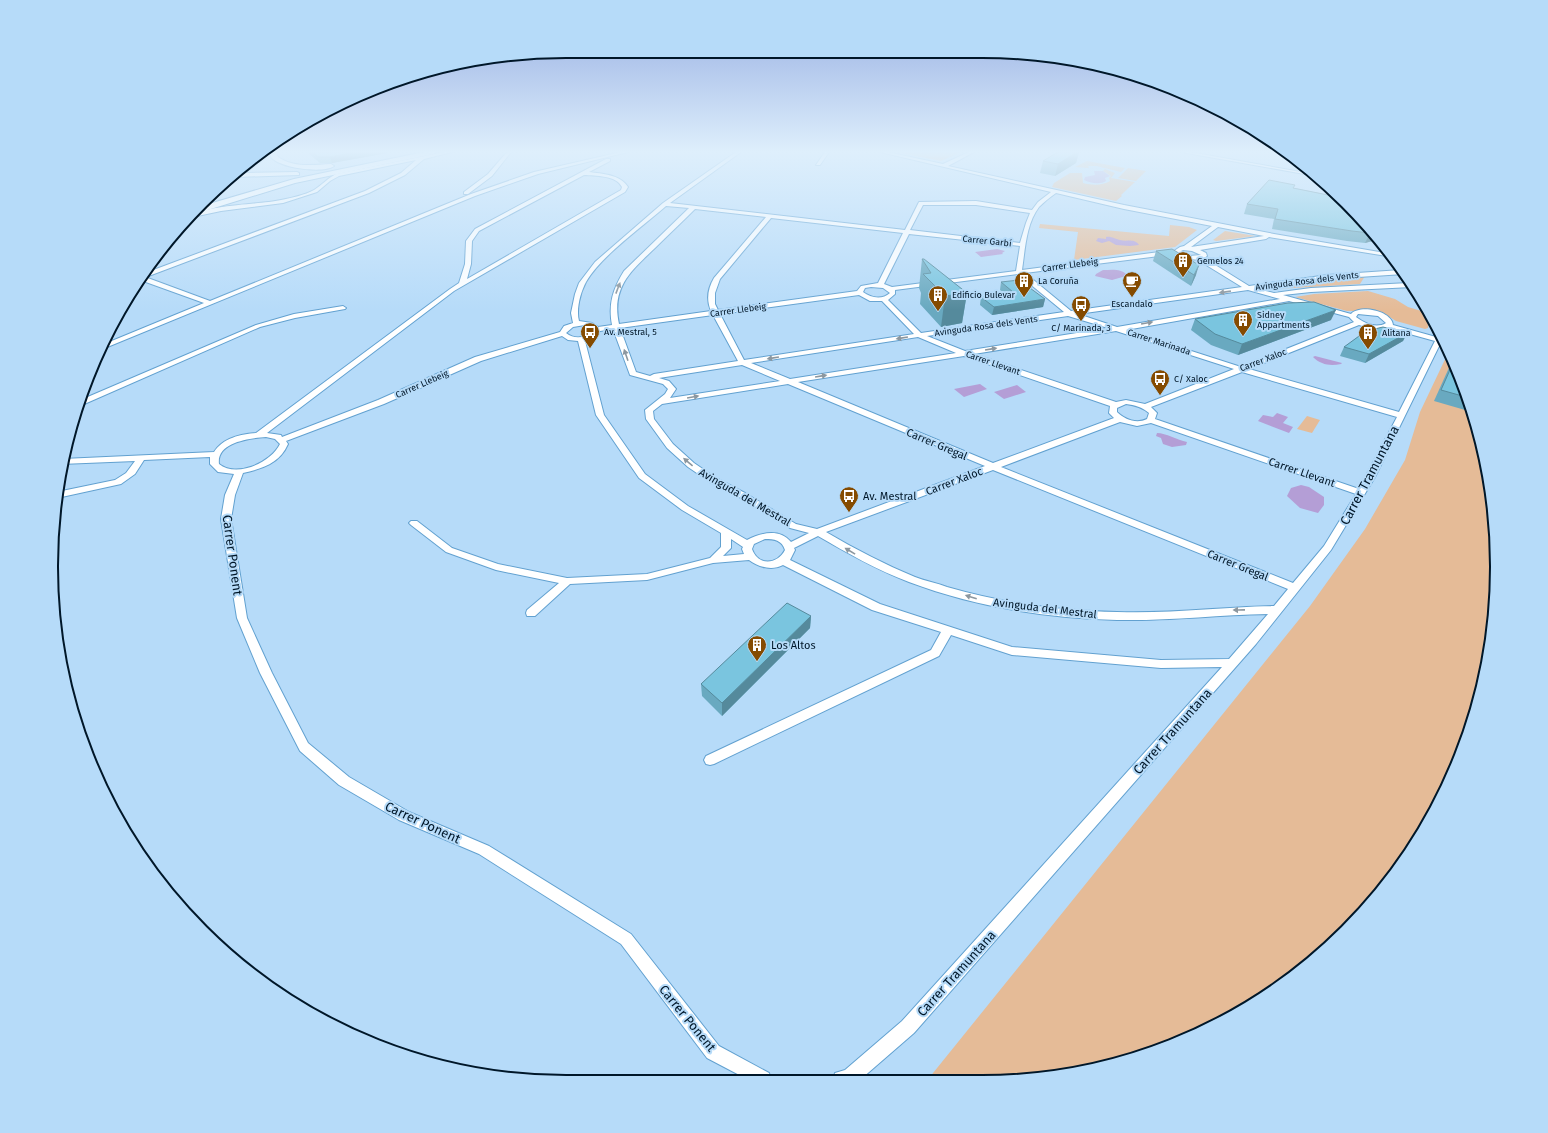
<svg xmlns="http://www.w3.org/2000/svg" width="1548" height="1133" viewBox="0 0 1548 1133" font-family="'Fira Sans',sans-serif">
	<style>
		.green { fill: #e5bb97 }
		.water { fill: #b49ed6 }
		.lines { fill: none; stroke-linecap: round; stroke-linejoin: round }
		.street-casing { stroke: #62a1d0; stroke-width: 2 }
		.secondary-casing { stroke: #62a1d0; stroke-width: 2 }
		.street { fill: #fff; fill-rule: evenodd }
		.secondary { fill: #fff; fill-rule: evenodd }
		.wall { fill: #69a9c0 }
		.shaded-wall { fill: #558a9c }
		.building { fill: #7ac5df; stroke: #558a9c }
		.oneway { fill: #8c979f }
		.labels { text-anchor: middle; stroke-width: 4; stroke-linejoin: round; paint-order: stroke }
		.far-street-label { font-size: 9px; fill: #001729; stroke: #b6dbf9 }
		.far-poi-label { font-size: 9px; fill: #001729; stroke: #b6dbf9; text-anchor: start }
		.street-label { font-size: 11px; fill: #001729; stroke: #b6dbf9 }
		.poi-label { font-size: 11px; fill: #001729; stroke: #b6dbf9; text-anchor: start }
		.near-street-label { font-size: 13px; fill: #001729; stroke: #b6dbf9 }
		.rim { fill: none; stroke: #001729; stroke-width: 2 }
	</style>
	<rect width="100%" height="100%" fill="#b6dbf9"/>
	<g class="green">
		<polygon points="896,152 961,152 941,161"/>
		<path d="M1087,161L1125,168L1121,172C1117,171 1100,167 1097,166H1088L1089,168L1075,167Z"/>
		<polygon points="1128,168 1146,171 1136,181 1118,178"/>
		<path d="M1105,169L1115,173L1111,178L1135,182L1121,195L1122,196L1116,201L1052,187L1054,183L1070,173H1082L1083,183C1091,185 1102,186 1110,181L1109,178L1111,176L1103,171Z"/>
		<polygon points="1040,224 1169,236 1170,225 1189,227 1197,230 1175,247 1074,260 1078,232 1039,228"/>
		<polygon points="1225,231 1256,236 1216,241 1213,240"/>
		<polygon points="1365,276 1360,284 1276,289 1274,287"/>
		<polygon points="1368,291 1395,299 1408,307 1428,313 1430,317 1428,328 1425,329 1396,321 1388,316 1372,311 1347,311 1295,297 1314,294"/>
		<polygon points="1449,351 1479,433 1496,533 1493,634 1470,732 1428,824 1369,906 1296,975 1179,1043 1049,1078 929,1078 1310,606 1365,529 1405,460 1420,412"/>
		<polygon points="1307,416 1320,420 1312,433 1297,429"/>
	</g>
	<g class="water">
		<path d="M1094,171H1103L1110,176L1105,178L1106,181C1100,185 1090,183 1084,180L1085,177L1095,175Z"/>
		<path d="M1106,237C1112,236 1114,239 1120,240C1127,242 1134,238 1139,245L1130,246L1116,245L1109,241L1102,243L1096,241L1098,238L1106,239Z"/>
		<polygon points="997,249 1005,251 1002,253 1003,254 981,257 975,252"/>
		<path d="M1103,270C1111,270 1121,268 1127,275L1126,276L1112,280L1095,276L1096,274Z"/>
		<path d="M1315,356L1342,363L1341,364C1330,366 1321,365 1313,357Z"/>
		<polygon points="980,384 987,389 964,397 954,389"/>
		<polygon points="1017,385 1026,392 1004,399 994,392"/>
		<polygon points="1277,413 1288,417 1283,423 1293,427 1289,433 1258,421 1263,415 1273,417"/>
		<path d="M1157,433C1166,433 1177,440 1187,442L1186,445L1172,447L1163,444L1161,438L1156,436Z"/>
		<polygon points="1301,485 1309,487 1324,497 1324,505 1318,513 1300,508 1287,496 1291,488"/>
	</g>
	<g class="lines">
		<g class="street-casing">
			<g id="street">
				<path d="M444,152H452L424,159L405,175L369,193L146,277L148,272L365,191L401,173L416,160L339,176L330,181L317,192L283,203L221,211L188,218C205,204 259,205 281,200C291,198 305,195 314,190C322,185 328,178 336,174Z"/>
				<polygon points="507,152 511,152 492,176 468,194 464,194 464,192 488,174"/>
				<polygon points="621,152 628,152 538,174 475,196 100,350 102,345 204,303 143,281 145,277 210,301 471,194 534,172"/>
				<path d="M736,152H741L670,203L905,230L919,202L976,201L1032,210L1038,202L1051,192L880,152H887L943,164L969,152H974L948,166L1124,205L1274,234L1391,254L1393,257L1269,237L1266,239L1200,250L1206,253L1207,256L1204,258L1249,286L1328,275L1401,270L1404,274L1328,279L1258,289L1274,293L1311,288L1409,283L1412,287L1311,292L1283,295L1351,314C1360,304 1392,311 1393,325L1436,337L1440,333L1443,338L1375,477L1331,550L1256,644L914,1033L861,1079H833L835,1073L845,1070L902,1021L1222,667L1161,668L1012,655L951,635L939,656L714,764L710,765L706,764L704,760L706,756L931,650L941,632L872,610L783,565C772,571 758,567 749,560L713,563L647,580L570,584L535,616H527L526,613L527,610L559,583L496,570L446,552L411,525L409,523L411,521H417L452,548L498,564L567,578L647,574L710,558L721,547V533L682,510L639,478L596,415L578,341L568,340L562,336L481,361L384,404L286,441L288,444C280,463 262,469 243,473L235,495L231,519L247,618L272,673L308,743L349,777L409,812L489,846L631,934L719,1046L769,1073L771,1079H747L707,1058L621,944L479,854L399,820L339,785L300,751L260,673L237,618L221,519L225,495L234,474L218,472L210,464V457L144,460L135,474L121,484L57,498V492L115,480L126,473L135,461L61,464L63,459L214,452C223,438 241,434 256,433L450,289L459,283L465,264L466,241L475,229L606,159H610V161L589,172C602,174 620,174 628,187L625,192L454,291L267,433L281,435L282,437L378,400L475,357L560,332L564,326L573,323L571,313L575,294L579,283L595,262L663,203ZM584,175C596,176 616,175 622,187L621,190L467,279L471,264L472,241L479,231ZM1056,193L1124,209L1212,226L1184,246L1180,247L1174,251L1184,258L1198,260L1242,287L1071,311L1025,273L1167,255L1170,253L1167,251L1022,270C1025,250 1026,224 1039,207C1044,202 1050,197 1056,193ZM923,205H976L1030,213L1026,223L1020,243L910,230ZM666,206L689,208L624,271C613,289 608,304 612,325L598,327L592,323L579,321C576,310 580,293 586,282C601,256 642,227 666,206ZM695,209L766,217L714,278C708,288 706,300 711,311L619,324C611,287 631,271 655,248C668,235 682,222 695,209ZM771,218L903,233L878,283L861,286L857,291L718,310L715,304V293L720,279ZM1218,227L1264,236L1191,247ZM909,234L1020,246L1016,271L892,287L884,284ZM1183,250L1192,251L1201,255L1189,256L1181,251ZM1018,274L1064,312L921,333L888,300L895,294V290ZM871,287L883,288L890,293C882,300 871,298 863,292L865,288ZM1248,290L1280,299L1117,327L1078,314ZM859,295L870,301H882L914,334L744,360L720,314ZM1289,301L1349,317L1354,322L1241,367L1126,330ZM1358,314L1378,316L1386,323C1376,329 1364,323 1356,317ZM713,315L738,361L654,374L650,376L636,372L620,328ZM1068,316L1108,328L965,351L927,336ZM585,325L591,328L594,331C585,338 575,340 566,333L573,327ZM1359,325L1376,330L1388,328L1435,341L1399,412L1249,369ZM613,329L630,375L663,384L668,389L665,394L645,410L646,419L667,448L688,467L710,482L739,497L790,528L809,533L791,542C779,528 761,533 747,540L688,506L645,474L604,415L585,341L596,336L600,331ZM1116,331L1234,369L1145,404L1126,400L1116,402L974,354ZM918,337L956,353L790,379L751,363ZM964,356L1110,406L1109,413L1114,418L993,463L798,382ZM742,365L780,381L670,398L676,389L669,381L659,378ZM1242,372L1397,417L1359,489L1155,419L1157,413L1151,407ZM788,384L985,466L817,529L796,524L745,493L716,478L694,463L673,444L654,419L653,411L662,404ZM1126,404C1135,405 1142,407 1149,413L1147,419C1137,424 1125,420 1117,412V408ZM1120,422L1137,426L1151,423L1356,494L1324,546L1293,583L1001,467ZM266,437L275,439L280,444C271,463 236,478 219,464C216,442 251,438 266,437ZM993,470L1288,589L1274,606C1222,607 1170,614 1117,612C1060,611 1002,603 947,587C937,583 925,581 915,577C884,564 855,549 826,532ZM818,536C847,553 877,570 909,582C975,607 1047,618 1117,620C1167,621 1218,615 1268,614L1229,659L1161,660L1012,647L880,604L790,560L795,550L794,548ZM731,539L743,547L742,549L744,554L723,556L731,548ZM765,539C774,539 782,540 785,550C777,565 758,566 752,549L754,544Z"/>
				<polygon points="825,152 829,152 820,165 816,165"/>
				<polygon points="1181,152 1190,152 1312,174 1310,175"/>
				<polygon points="343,306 346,308 345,309 295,318 260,327 82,405 83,399 256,325 294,314"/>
			</g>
		</g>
		<g class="secondary-casing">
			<g id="secondary">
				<path d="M265,152H277V156C291,168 314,165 331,164L334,166C323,174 280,168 271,157V154L245,173L297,172L299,173V175L236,177Z"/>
				<polygon points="424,152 436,152 433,154 295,183 201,212 196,212 202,206 294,179"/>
			</g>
		</g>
		<use href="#street" class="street"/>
		<use href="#secondary" class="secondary"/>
	</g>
	<g class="wall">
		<polygon points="308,152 386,152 387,153 332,163 320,163 309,154"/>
		<polygon points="1058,152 1079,152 1076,163 1055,176 1040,173 1043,161"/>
		<polygon points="1294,188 1338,197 1377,238 1376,240 1365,243 1347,241 1272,229 1274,219 1244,214 1247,204"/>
		<polygon points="1156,251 1196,275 1191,286 1153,261"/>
		<polygon points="922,259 967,293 962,323 941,327 920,304 921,293 919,288"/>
		<polygon points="1001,282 1045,299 1043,307 992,315 980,305 981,297 1004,293 1000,290"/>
		<polygon points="1195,319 1331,320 1238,355 1211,345 1191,330"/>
		<polygon points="1407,333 1403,341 1365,363 1340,356 1344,347"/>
		<polygon points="1452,361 1472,412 1434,401"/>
		<polygon points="811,616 810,628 722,716 702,696 701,684"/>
	</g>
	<g class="shaded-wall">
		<polygon points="357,152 386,152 387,153 332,163 330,157"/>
		<polygon points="1077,152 1079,152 1076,163 1055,176 1058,164"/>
		<polygon points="1371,232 1377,238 1376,240 1365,243 1370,233"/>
		<polygon points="1199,265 1196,275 1191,286 1194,275"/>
		<polygon points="967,293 962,323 941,327 945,296"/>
		<polygon points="1045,299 1043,307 992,315 994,307"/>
		<polygon points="1336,310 1331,320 1238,355 1242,344"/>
		<polygon points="1407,333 1403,341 1365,363 1369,354"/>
		<polygon points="811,616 810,628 722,716 722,703"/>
	</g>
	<g class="building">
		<polygon points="312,152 357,152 330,157 318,157"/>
		<polygon points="1058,152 1077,152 1058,164 1043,161"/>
		<polygon points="1269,180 1295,185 1293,188 1338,197 1371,232 1370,233 1352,231 1275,219 1278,209 1247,204"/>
		<polygon points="1172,249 1199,265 1194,275 1156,251"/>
		<polygon points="922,259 924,259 967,293 945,296 923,274 931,273"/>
		<polygon points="1019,280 1045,299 994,307 981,297 1013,292 1001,282"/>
		<polygon points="1314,302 1336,310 1242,344 1215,334 1195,319 1288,303"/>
		<polygon points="1383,327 1407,333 1369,354 1344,347 1366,331"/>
		<polygon points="1453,363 1466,397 1441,390"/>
		<polygon points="787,603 811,616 722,703 701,684"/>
	</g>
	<defs><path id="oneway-solid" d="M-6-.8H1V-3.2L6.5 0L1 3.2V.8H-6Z"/></defs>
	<g class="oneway">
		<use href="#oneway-solid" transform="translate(618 288) rotate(-69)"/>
		<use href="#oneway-solid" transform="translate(1225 292) rotate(172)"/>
		<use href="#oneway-solid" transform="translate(1147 323) rotate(-10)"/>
		<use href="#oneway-solid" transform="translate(902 338) rotate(171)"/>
		<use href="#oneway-solid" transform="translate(991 349) rotate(-9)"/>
		<use href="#oneway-solid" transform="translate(626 355) rotate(-109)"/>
		<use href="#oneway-solid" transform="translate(773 358) rotate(171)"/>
		<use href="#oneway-solid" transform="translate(821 376) rotate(-9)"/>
		<use href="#oneway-solid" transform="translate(693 397) rotate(-10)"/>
		<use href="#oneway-solid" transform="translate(688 462) rotate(-140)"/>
		<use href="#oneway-solid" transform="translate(850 551) rotate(-149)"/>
		<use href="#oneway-solid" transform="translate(971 597) rotate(-163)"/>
		<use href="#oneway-solid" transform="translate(1239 610) rotate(179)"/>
	</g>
	<linearGradient id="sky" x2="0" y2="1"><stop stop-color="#93abe1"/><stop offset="0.49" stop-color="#deeffc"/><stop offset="1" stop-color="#deeffc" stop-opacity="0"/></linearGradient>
	<rect width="1548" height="310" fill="url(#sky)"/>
	<defs>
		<g id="building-pin" transform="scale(1)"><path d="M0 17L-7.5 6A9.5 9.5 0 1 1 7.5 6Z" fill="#854b00" stroke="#b6dbf9"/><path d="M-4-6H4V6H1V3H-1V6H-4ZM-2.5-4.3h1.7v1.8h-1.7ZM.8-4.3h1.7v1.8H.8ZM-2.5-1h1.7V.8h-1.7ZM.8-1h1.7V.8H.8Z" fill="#fff"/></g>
		<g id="cafe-pin" transform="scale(1)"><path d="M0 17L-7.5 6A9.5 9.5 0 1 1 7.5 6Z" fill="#854b00" stroke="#b6dbf9"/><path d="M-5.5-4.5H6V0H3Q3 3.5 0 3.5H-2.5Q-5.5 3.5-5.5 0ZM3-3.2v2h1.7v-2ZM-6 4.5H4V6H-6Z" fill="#fff"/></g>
		<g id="bus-pin" transform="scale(1)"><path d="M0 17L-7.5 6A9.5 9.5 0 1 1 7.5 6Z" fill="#854b00" stroke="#b6dbf9"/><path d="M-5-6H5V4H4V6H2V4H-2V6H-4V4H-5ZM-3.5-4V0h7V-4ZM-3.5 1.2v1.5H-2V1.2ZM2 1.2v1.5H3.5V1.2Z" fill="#fff"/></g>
	</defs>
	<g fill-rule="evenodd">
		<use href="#building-pin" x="1183" y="261"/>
		<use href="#building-pin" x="1024" y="281"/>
		<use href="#cafe-pin" x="1132" y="281"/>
		<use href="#building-pin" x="938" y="295"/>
		<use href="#bus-pin" x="1081" y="305"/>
		<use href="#building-pin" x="1243" y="320"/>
		<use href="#bus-pin" x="590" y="332"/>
		<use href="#building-pin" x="1368" y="333"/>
		<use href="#bus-pin" x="1160" y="379"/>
		<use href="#bus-pin" x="849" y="496"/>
		<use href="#building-pin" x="757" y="645"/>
	</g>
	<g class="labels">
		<g class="far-street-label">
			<text transform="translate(987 241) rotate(6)" y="3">Carrer Garbí</text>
			<text transform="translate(1070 265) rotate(-8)" y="3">Carrer Llebeig</text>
			<text transform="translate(1307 281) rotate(-7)" y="3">Avinguda Rosa dels Vents</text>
			<text transform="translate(738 310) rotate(-8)" y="3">Carrer Llebeig</text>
			<text transform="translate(986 326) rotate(-8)" y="3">Avinguda Rosa dels Vents</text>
			<text transform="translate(1159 342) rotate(18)" y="3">Carrer Marinada</text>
			<text transform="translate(1263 360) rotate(-21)" y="3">Carrer Xaloc</text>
			<text transform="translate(993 363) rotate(19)" y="3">Carrer Llevant</text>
			<text transform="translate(422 384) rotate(-24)" y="3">Carrer Llebeig</text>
		</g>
		<g class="far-poi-label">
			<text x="1197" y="264">Gemelos 24</text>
			<text x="1038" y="284">La Coruña</text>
			<text x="952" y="298">Edificio Bulevar</text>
			<text x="1132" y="307" text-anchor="middle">Escandalo</text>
			<text x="1257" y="318">Sidney<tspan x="1257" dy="10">Appartments</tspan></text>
			<text x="1081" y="331" text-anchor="middle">C/ Marinada, 3</text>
			<text x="604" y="335">Av. Mestral, 5</text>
			<text x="1382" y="336">Alitana</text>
			<text x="1174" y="382">C/ Xaloc</text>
		</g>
		<g class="street-label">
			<text transform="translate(937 444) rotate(23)" y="4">Carrer Gregal</text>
			<text transform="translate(1302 472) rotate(19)" y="4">Carrer Llevant</text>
			<text transform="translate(954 481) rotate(-21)" y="4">Carrer Xaloc</text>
			<text transform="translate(745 497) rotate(30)" y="4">Avinguda del Mestral</text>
			<text transform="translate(1238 565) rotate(22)" y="4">Carrer Gregal</text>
			<text transform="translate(1045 608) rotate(7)" y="4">Avinguda del Mestral</text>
		</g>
		<g class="poi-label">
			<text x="863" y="500">Av. Mestral</text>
			<text x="771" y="649">Los Altos</text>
		</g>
		<g class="near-street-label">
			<text transform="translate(1369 475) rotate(-62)" y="5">Carrer Tramuntana</text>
			<text transform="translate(233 555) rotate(82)" y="5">Carrer Ponent</text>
			<text transform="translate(1172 731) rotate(-48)" y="5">Carrer Tramuntana</text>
			<text transform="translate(423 822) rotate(25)" y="5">Carrer Ponent</text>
			<text transform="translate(956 973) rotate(-48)" y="5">Carrer Tramuntana</text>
			<text transform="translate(688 1018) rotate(51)" y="5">Carrer Ponent</text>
		</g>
	</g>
	<path d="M0 0H1548V1133H0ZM566 58H982A508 508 0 0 1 1490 566V567A508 508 0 0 1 982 1075H566A508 508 0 0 1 58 567V566A508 508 0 0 1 566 58Z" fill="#b6dbf9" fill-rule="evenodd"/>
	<path class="rim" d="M566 58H982A508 508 0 0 1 1490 566V567A508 508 0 0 1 982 1075H566A508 508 0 0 1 58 567V566A508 508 0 0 1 566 58Z"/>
</svg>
